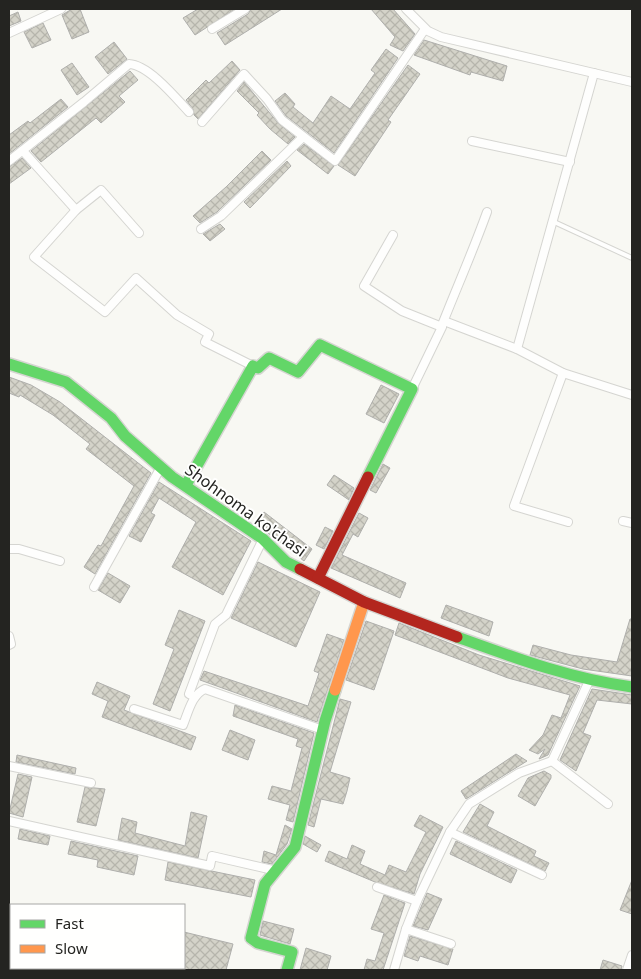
<svg xmlns="http://www.w3.org/2000/svg" width="641" height="979" viewBox="0 0 641 979" font-family="'Noto Sans',sans-serif">
	<style>
		.building { fill: url(#building-cross-hatch); stroke: #afafac }
		.lines { fill: none; stroke-linecap: round; stroke-linejoin: round }
		.lane-casing { stroke: #d5d5d1; stroke-width: 6 }
		.street-casing { stroke: #d5d5d1; stroke-width: 10 }
		.fast-casing { stroke: #d5d5d1; stroke-width: 14 }
		.slow-casing { stroke: #d5d5d1; stroke-width: 14 }
		.jam-casing { stroke: #d5d5d1; stroke-width: 14 }
		.lane { stroke: #fefefd; stroke-width: 4 }
		.street { stroke: #fefefd; stroke-width: 8 }
		.fast { stroke: #63d668; stroke-width: 11 }
		.slow { stroke: #ff974d; stroke-width: 11 }
		.jam { stroke: #b3261e; stroke-width: 11 }
		.labels { text-anchor: middle; stroke-width: 4; stroke-linejoin: round; paint-order: stroke }
		.street-label { font-size: 16px; fill: #242421; stroke: #fffffe }
	</style>
	<defs>
		<pattern id="building-cross-hatch" width="8" height="8" patternUnits="userSpaceOnUse" patternTransform="scale(1.25)"><rect width="8" height="8" fill="#d4d3c9"/><path d="M0 0l8 8M0 8l8-8" fill="none" stroke="#b6b5ac"/></pattern>
	</defs>
	<rect width="100%" height="100%" fill="#f8f8f3"/>
	<g class="building">
		<polygon points="72,9 80,9 89,32 72,39 62,15"/>
		<polygon points="198,9 235,9 195,35 183,18"/>
		<polygon points="251,9 282,9 225,45 217,33 248,14"/>
		<polygon points="371,9 393,9 415,34 403,51 390,45 395,37"/>
		<polygon points="18,12 21,21 9,26 9,16"/>
		<polygon points="43,23 51,40 32,48 24,32"/>
		<polygon points="424,40 507,66 503,81 471,72 470,75 414,55"/>
		<polygon points="114,42 127,59 108,74 95,57"/>
		<polygon points="386,49 398,58 334,153 286,116 275,101 285,93 295,104 293,107 313,123 331,96 350,109 375,73 371,70"/>
		<polygon points="232,61 240,70 198,119 194,115 193,109 186,100 206,80 209,83"/>
		<polygon points="72,63 89,87 77,95 61,70"/>
		<polygon points="408,65 420,74 388,120 391,122 355,176 338,165"/>
		<polygon points="130,71 138,80 119,96 125,102 101,123 96,118 41,162 31,151"/>
		<polygon points="244,82 278,123 295,137 288,144 270,129 257,115 259,113 237,91"/>
		<polygon points="61,99 68,107 9,154 9,135 28,121 30,123"/>
		<polygon points="304,144 334,166 328,174 297,150"/>
		<polygon points="262,151 271,160 217,212 200,223 193,216 226,187"/>
		<polygon points="22,158 31,168 9,184 9,167"/>
		<polygon points="287,161 291,166 250,208 244,202"/>
		<polygon points="220,224 225,229 210,241 203,234"/>
		<polygon points="9,377 31,385 60,402 151,473 95,574 84,567 98,545 101,546 134,486 86,449 90,444 53,415 20,395 19,397 9,393"/>
		<polygon points="381,385 399,394 384,423 366,414"/>
		<polygon points="383,464 390,468 376,493 370,490"/>
		<polygon points="334,475 354,488 349,500 327,485"/>
		<polygon points="159,482 251,541 223,595 172,567 196,522 159,498 151,513 155,515 141,542 129,536"/>
		<polygon points="264,512 312,549 304,561 255,523"/>
		<polygon points="359,513 368,518 358,537 353,534 342,555 406,583 400,598 331,568"/>
		<polygon points="325,527 333,531 324,549 316,545"/>
		<polygon points="258,562 320,592 296,647 231,618"/>
		<polygon points="108,573 130,586 120,603 98,590"/>
		<polygon points="446,605 493,622 489,636 441,618"/>
		<polygon points="179,610 205,621 170,711 153,704 174,649 165,645"/>
		<polygon points="630,619 632,619 632,676 583,669 530,655 533,645 571,655 617,662"/>
		<polygon points="366,621 394,631 374,690 346,680"/>
		<polygon points="399,623 479,655 580,686 548,755 539,759 545,749 538,754 529,750 543,735 552,715 561,718 570,695 508,678 395,635"/>
		<polygon points="327,634 344,640 317,722 200,680 204,671 308,706 319,673 314,671"/>
		<polygon points="97,682 130,696 124,710 196,737 191,750 102,717 108,701 92,694"/>
		<polygon points="592,689 632,695 632,704 597,700 583,733 591,736 576,771 560,760"/>
		<polygon points="340,699 351,702 330,772 350,778 347,791 343,804 321,799 314,827 308,825"/>
		<polygon points="235,705 314,733 293,822 286,820 290,805 268,799 272,786 291,791 302,748 296,746 298,739 233,716"/>
		<polygon points="230,730 255,740 248,760 222,750"/>
		<polygon points="516,754 527,761 466,799 461,791"/>
		<polygon points="17,755 76,768 75,774 16,762"/>
		<polygon points="544,771 551,775 551,778 535,806 518,796 528,778"/>
		<polygon points="18,774 32,777 23,817 9,813"/>
		<polygon points="85,787 105,789 96,826 77,822"/>
		<polygon points="480,804 494,812 487,826 536,851 534,856 549,863 545,871 463,832"/>
		<polygon points="191,812 207,816 198,858 118,840 122,818 137,822 135,833 185,846"/>
		<polygon points="420,815 443,827 420,874 414,894 375,882 325,861 329,851 347,859 352,845 365,851 360,864 385,875 389,865 406,872 426,832 414,826"/>
		<polygon points="285,825 292,829 287,844 272,864 262,862 264,851 276,855"/>
		<polygon points="20,829 50,836 48,845 18,839"/>
		<polygon points="305,836 321,845 317,852 303,844"/>
		<polygon points="71,841 138,856 134,875 97,867 98,860 68,854"/>
		<polygon points="456,841 517,870 511,883 450,854"/>
		<polygon points="168,862 255,880 251,897 165,880"/>
		<polygon points="632,880 632,914 620,910"/>
		<polygon points="427,893 442,899 428,930 413,926"/>
		<polygon points="384,895 405,903 383,970 364,970 367,959 375,961 384,933 371,929"/>
		<polygon points="263,921 294,929 290,944 260,935"/>
		<polygon points="184,932 233,944 226,970 184,970"/>
		<polygon points="410,936 453,949 448,965 420,956 418,961 404,956"/>
		<polygon points="306,948 331,956 327,970 300,970"/>
		<polygon points="603,960 622,966 621,970 600,970"/>
	</g>
	<g class="lines">
		<g class="lane-casing">
			<polyline id="lane" points="552,221 632,258"/>
		</g>
		<g class="street-casing">
			<g id="street">
				<polyline points="406,9 428,31 441,37 632,82"/>
				<polyline points="212,29 245,9"/>
				<polyline points="9,33 61,9"/>
				<polyline points="202,122 244,74 267,99 282,120 335,161 425,29"/>
				<polyline points="472,141 570,162"/>
				<polyline points="23,151 76,210 101,190 139,233"/>
				<path d="M9,161L84,102L129,64C149,65 176,98 189,112"/>
				<polyline points="76,210 34,257 105,312 136,278 177,315 209,334 205,342 253,366"/>
				<polyline points="201,229 221,216 303,137"/>
				<polyline points="393,235 364,286 402,311 442,327 412,389"/>
				<polyline points="444,321 517,349 563,373 632,395"/>
				<path d="M442,325C457,287 473,251 487,212"/>
				<polyline points="517,349 594,73"/>
				<polyline points="563,373 514,506 568,522"/>
				<polyline points="623,521 632,523"/>
				<polyline points="9,549 19,549 60,561"/>
				<polyline points="94,587 161,467"/>
				<polyline points="9,636 11,644 9,645"/>
				<polyline points="195,697 189,694 215,624 226,615 263,539"/>
				<path d="M134,709L183,725C188,713 192,694 205,689L323,730"/>
				<polyline points="552,761 608,804"/>
				<polyline points="9,766 91,783"/>
				<polyline points="9,821 210,866 212,856 277,871"/>
				<polyline points="450,832 542,875"/>
				<polyline points="377,887 417,901 450,832 469,804 519,773 552,761 589,681"/>
				<polyline points="417,901 406,929 451,944"/>
				<polyline points="9,951 11,951"/>
				<polyline points="138,968 148,970"/>
				<polyline points="394,970 406,929"/>
				<polyline points="627,970 632,955"/>
			</g>
		</g>
		<g class="fast-casing">
			<g id="fast">
				<polyline points="9,364 66,382 111,418 125,436 172,477 263,539 286,562 300,569"/>
				<polyline points="186,485 253,366 258,368 269,358 298,372 320,345 412,389 368,477"/>
				<path d="M457,637C515,658 571,679 632,687"/>
				<polyline points="287,970 292,952 258,943 251,938 265,884 295,847 325,721 335,690"/>
			</g>
		</g>
		<g class="slow-casing">
			<polyline id="slow" points="335,690 364,602"/>
		</g>
		<g class="jam-casing">
			<g id="jam">
				<polyline points="300,569 364,602 457,637"/>
				<polyline points="318,578 368,477"/>
			</g>
		</g>
		<use href="#lane" class="lane"/>
		<use href="#street" class="street"/>
		<use href="#fast" class="fast"/>
		<use href="#slow" class="slow"/>
		<use href="#jam" class="jam"/>
	</g>
	<g class="labels">
		<g class="street-label">
			<text transform="translate(246 510) rotate(36)" y="6">Shohnoma ko'chasi</text>
		</g>
	</g>
	<rect width="641" height="979" fill="none" stroke="#242421" stroke-width="20"/>
	<rect x="10" y="904" width="175" height="65" fill="#fffffe" stroke="#a7a7a6"/>
	<rect x="20" y="920" width="25" height="8" fill="#63d668" stroke="#a7a7a6"/>
	<text x="55" y="929" font-size="15" fill="#242421">Fast</text>
	<rect x="20" y="945" width="25" height="8" fill="#ff974d" stroke="#a7a7a6"/>
	<text x="55" y="954" font-size="15" fill="#242421">Slow</text>
</svg>
